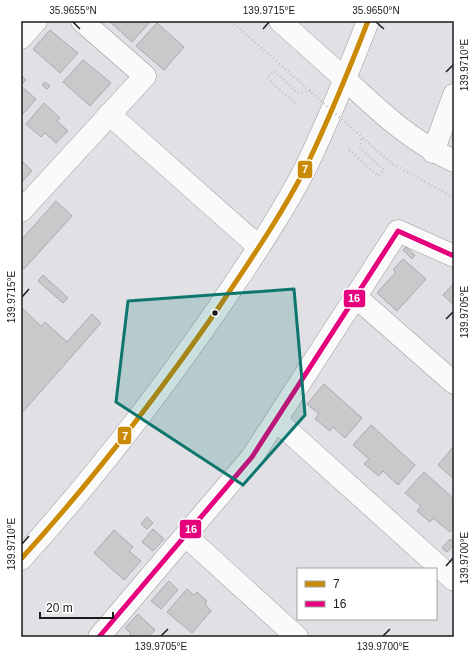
<svg xmlns="http://www.w3.org/2000/svg" width="475" height="658" viewBox="0 0 475 658" font-family="Arial,sans-serif">
	<style>
		.building { fill: #cac8cb; stroke: #acaaad }
		.lines { fill: none; stroke-linecap: round; stroke-linejoin: round }
		.minor-casing { stroke: #9c9ca0; stroke-width: 23 }
		.tertiary-casing { stroke: #9c9ca0; stroke-width: 23 }
		.path { stroke: #c1c1c2; stroke-width: 2.5; stroke-dasharray: 1 3; stroke-linecap: butt }
		.minor { stroke: #fafafb; stroke-width: 22 }
		.tertiary { stroke: #fafafb; stroke-width: 22 }
		.path-bridge { stroke: #c1c1c2; stroke-width: 2.5; stroke-dasharray: 1 3; stroke-linecap: butt }
		.bus-1-casing { stroke: #fff; stroke-width: 8 }
		.bus-2-casing { stroke: #fff; stroke-width: 8 }
		.bus-1 { stroke: #cb8a06; stroke-width: 5 }
		.bus-2 { stroke: #e5007d; stroke-width: 5 }
		.marked { fill: #0f766e; fill-opacity: 0.2; stroke: #0f766e; stroke-width: 3; stroke-linejoin: round }
		.ticks { fill: none; stroke: #1b1b1e; stroke-width: 1.5 }
		.bus-dot { fill: #1b1b1e; stroke: #fff; stroke-width: 1.5 }
		.line-badge { stroke: #fff; stroke-width: 1.5 }
		.badge-label { font-size: 11px; text-anchor: middle; font-weight: bold; fill: #fff }
		.neatline { fill: none; stroke: #1b1b1e; stroke-width: 1.5 }
		.ticks-label { font-size: 10px; text-anchor: middle; fill: #1b1b1e }
	</style>
	<rect width="100%" height="100%" fill="#e0e0e5"/>
	<g class="building">
		<polygon points="109,21 151,21 132,42"/>
		<polygon points="157,23 184,47 164,70 136,46"/>
		<polygon points="50,30 78,53 60,73 33,49"/>
		<polygon points="83,60 111,83 90,106 63,82"/>
		<polygon points="21,75 26,80 21,85"/>
		<polygon points="45,82 50,86 47,89 42,85"/>
		<polygon points="21,86 36,99 22,115 21,115"/>
		<polygon points="44,103 60,118 57,121 68,131 56,143 45,133 41,137 26,124"/>
		<polygon points="21,160 32,171 21,183"/>
		<polygon points="56,201 72,216 24,269 21,266 21,240"/>
		<polygon points="406,247 415,255 412,259 403,250"/>
		<polygon points="403,259 426,279 397,311 377,293 396,272 393,270"/>
		<polygon points="43,275 68,298 63,303 38,281"/>
		<polygon points="454,283 454,305 443,295"/>
		<polygon points="21,307 41,326 45,322 67,342 92,314 101,323 21,414"/>
		<polygon points="324,384 362,418 345,438 333,427 330,431 315,419 319,414 307,404"/>
		<polygon points="371,425 415,465 398,485 383,471 379,476 364,464 369,459 353,445"/>
		<polygon points="454,446 454,479 438,465"/>
		<polygon points="424,472 454,499 454,528 450,532 433,518 430,522 417,511 421,506 405,493"/>
		<polygon points="147,517 153,523 147,529 141,524"/>
		<polygon points="153,529 164,539 153,551 142,542"/>
		<polygon points="114,530 133,547 129,551 141,561 124,580 94,553"/>
		<polygon points="450,539 454,544 447,552 442,548"/>
		<polygon points="169,581 178,590 161,609 151,601"/>
		<polygon points="187,589 194,595 197,592 207,601 205,604 211,611 192,633 167,612"/>
		<polygon points="138,614 155,630 148,637 129,637 131,634 125,628"/>
	</g>
	<g class="lines">
		<g class="minor-casing">
			<g id="minor">
				<polyline points="280,21 346,80"/>
				<polyline points="21,38 36,21"/>
				<polyline points="109,114 259,247"/>
				<polyline points="433,152 454,95"/>
				<polyline points="21,211 145,76 82,21"/>
				<polyline points="356,297 454,383"/>
				<polyline points="277,421 454,580"/>
				<polyline points="186,536 297,637"/>
				<polyline points="99,637 252,457 398,231 454,256"/>
			</g>
		</g>
		<g class="tertiary-casing">
			<g id="tertiary">
				<path d="M346,80C379,111 412,142 454,161"/>
				<path d="M21,559C93,480 158,395 219,307C249,262 281,216 306,167C329,119 349,70 368,21"/>
			</g>
		</g>
		<g class="path">
			<polyline points="295,103 267,78 274,71 298,93 311,91"/>
			<polyline points="349,150 378,176 384,170 360,148 362,137"/>
		</g>
		<use href="#minor" class="minor"/>
		<use href="#tertiary" class="tertiary"/>
		<polyline class="path-bridge" points="231,21 391,163 454,198"/>
		<g class="bus-1-casing">
			<path id="bus-1" d="M21,559C93,480 158,395 219,307C249,262 281,216 306,167C329,119 349,70 368,21"/>
		</g>
		<g class="bus-2-casing">
			<polyline id="bus-2" points="99,637 252,457 398,231 454,256"/>
		</g>
		<use href="#bus-1" class="bus-1"/>
		<use href="#bus-2" class="bus-2"/>
	</g>
	<path class="marked" d="M294,289L305,415L243,485L116,402L128,301Z"/>
	<path class="ticks" d="M73,22L80,29M376,22L384,29M263,29L269,22M446,72L453,65M22,297L29,289M446,319L453,312M22,544L29,536M446,566L453,558M161,636L168,629M383,636L390,629"/>
	<circle class="bus-dot" cx="215" cy="313" r="3.5"/>
	<g class="line-badge">
		<rect x="297" y="160" width="16" height="19" rx="4" fill="#cb8a06"/>
		<rect x="343" y="289" width="23" height="19" rx="4" fill="#e5007d"/>
		<rect x="117" y="426" width="15" height="19" rx="4" fill="#cb8a06"/>
		<rect x="179" y="519" width="23" height="20" rx="4" fill="#e5007d"/>
	</g>
	<g class="badge-label">
		<text x="305" y="173">7</text>
		<text x="354" y="302">16</text>
		<text x="125" y="440">7</text>
		<text x="191" y="533">16</text>
	</g>
	<rect width="475" height="658" fill="none" stroke="#ffffff" stroke-width="44"/>
	<rect x="297" y="568" width="140" height="52" fill="#ffffff" stroke="#a4a4a5"/>
	<rect x="305" y="581" width="20" height="6" fill="#cb8a06" stroke="#a4a4a5"/>
	<text x="333" y="588" font-size="12" fill="#1b1b1e">7</text>
	<rect x="305" y="601" width="20" height="6" fill="#e5007d" stroke="#a4a4a5"/>
	<text x="333" y="608" font-size="12" fill="#1b1b1e">16</text>
	<path d="M40 612v6h73v-6" fill="none" stroke="#1b1b1e" stroke-width="2"/>
	<text x="46" y="612" font-size="12" fill="#1b1b1e" stroke="#ffffff" stroke-width="3" paint-order="stroke">20 m</text>
	<rect x="22" y="22" width="431" height="614" class="neatline"/>
	<g class="ticks-label">
		<text x="73" y="14">35.9655°N</text>
		<text x="269" y="14">139.9715°E</text>
		<text x="376" y="14">35.9650°N</text>
		<text transform="translate(464 65) rotate(-90)" y="4">139.9710°E</text>
		<text transform="translate(11 297) rotate(-90)" y="4">139.9715°E</text>
		<text transform="translate(464 312) rotate(-90)" y="4">139.9705°E</text>
		<text transform="translate(11 544) rotate(-90)" y="4">139.9710°E</text>
		<text transform="translate(464 558) rotate(-90)" y="4">139.9700°E</text>
		<text x="161" y="650">139.9705°E</text>
		<text x="383" y="650">139.9700°E</text>
	</g>
</svg>
